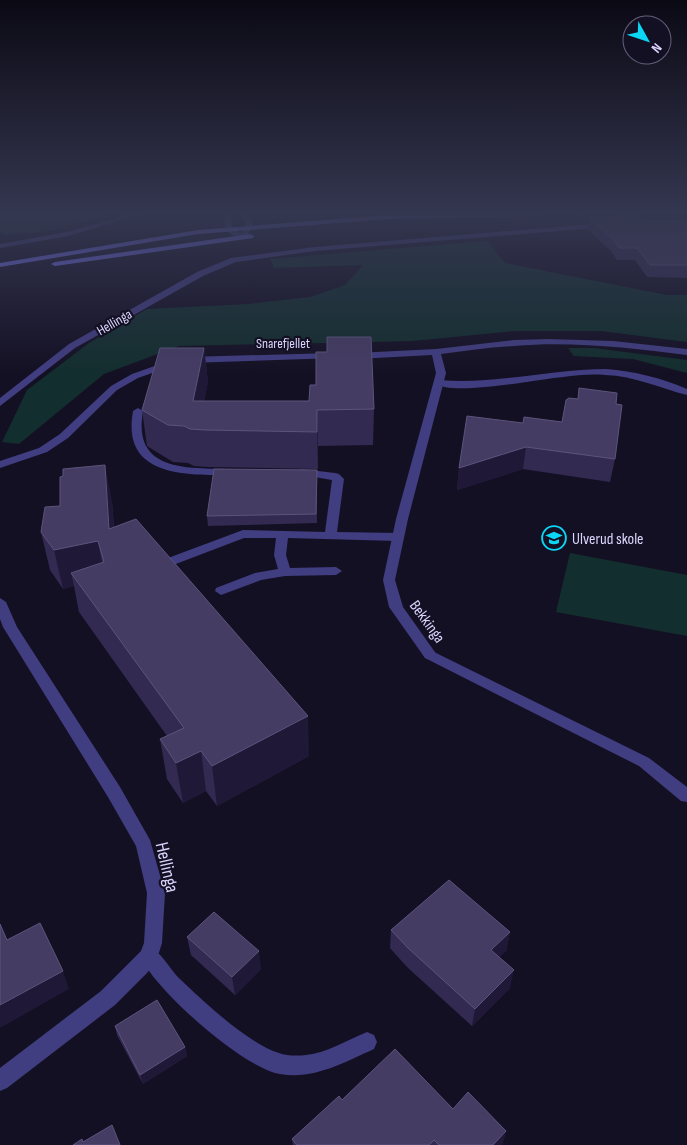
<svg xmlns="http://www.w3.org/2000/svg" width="687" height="1145" viewBox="0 0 687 1145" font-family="'Sofia Sans Condensed',sans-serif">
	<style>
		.green { fill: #132e2e }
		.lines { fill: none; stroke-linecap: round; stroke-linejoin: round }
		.lane { fill: #413d81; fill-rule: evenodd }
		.street { fill: #413d81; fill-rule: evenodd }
		.secondary { fill: #7771f8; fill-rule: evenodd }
		.wall { fill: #332a51 }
		.shaded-wall { fill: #1f1837 }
		.building { fill: #453c63; stroke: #5c547c }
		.labels { text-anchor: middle; stroke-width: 4.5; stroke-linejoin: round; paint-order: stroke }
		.far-street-label { font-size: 14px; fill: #dbd5fd; stroke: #141024 }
		.poi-label { font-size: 16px; fill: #dbd5fd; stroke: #141024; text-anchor: start }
		.street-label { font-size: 16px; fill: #dbd5fd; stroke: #141024 }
		.near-street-label { font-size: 19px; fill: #dbd5fd; stroke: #141024 }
	</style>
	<rect width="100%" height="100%" fill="#141024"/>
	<g class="green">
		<polygon points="0,214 106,214 50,231 6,235 0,233"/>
		<polygon points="487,241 505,263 667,295 687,295 687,342 601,331 514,331 412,341 179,346 104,374 19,444 2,442 27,390 89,343 147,309 248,304 310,297 345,285 363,265 274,268 270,259"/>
		<polygon points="568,348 594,348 687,360 687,373 633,359 574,356"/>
		<polygon points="570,553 687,575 687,636 556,612"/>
	</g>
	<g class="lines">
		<g class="lane">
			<polygon points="131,214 142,214 68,236 0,248 0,244 67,232"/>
			<path d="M606,369C634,371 661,378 687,389V395C659,388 635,376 605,375C591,374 577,375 563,377C539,379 451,397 434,383L439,380C495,385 550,369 606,369Z"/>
			<path d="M138,408L143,411C132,472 187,468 231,469L236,472L231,475C185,475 121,477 133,411Z"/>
			<polygon points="301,469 335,473 339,474 344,479 337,532 397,533 403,537 397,541 288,538 286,555 290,568 336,567 342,571 336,575 285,576 261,580 221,595 215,591 216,588 255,573 278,569 274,555 276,538 244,538 168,567 160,567 158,564 160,561 243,530 325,532 332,480 297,474 296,472"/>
			<polygon points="430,650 649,758 687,787 687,802 681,801 639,766 425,658 423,655 425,652"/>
			<path d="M149,947C162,952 170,970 181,980C204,1002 249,1044 279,1053C286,1056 298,1056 306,1055C327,1053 347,1040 367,1032L374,1035L377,1042L374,1049C345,1062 314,1080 280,1074C243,1068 155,990 140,956L142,950Z"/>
		</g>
		<g class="street">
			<polygon points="225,214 231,214 232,228 241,233 245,227 245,221 240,214 247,214 252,221 253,227 245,239 239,239 226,231 224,220"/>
			<polygon points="605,223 609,225 608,227 315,251 236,262 203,276 75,348 0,406 0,398 69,344 197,272 231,258 315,247"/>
			<path d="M549,339L613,341L687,349V355C630,348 572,341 514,346C490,347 465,351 441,354L446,373L408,519L395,580L403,607L437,655L435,658H425L389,607L383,580L396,519L436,373L432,355L356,359L351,356L356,353L436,349L514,340Z"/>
			<polygon points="333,353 338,356 336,358 188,363 183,360 188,357"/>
			<polygon points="169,361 172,362 172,366 138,378 117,390 68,438 47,452 0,468 0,461 39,448 60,434 111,386 132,374"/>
			<polygon points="0,598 6,602 17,627 120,787 150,840 165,893 162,943 156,962 147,973 115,1005 7,1088 0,1091 0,1068 101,991 141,951 144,943 147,893 136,846 108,797 3,627 0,619"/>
		</g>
		<g class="secondary">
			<polygon points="541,214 538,216 387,219 198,234 0,267 0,263 198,230 387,215"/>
			<polygon points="250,234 254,236 253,238 55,266 51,264 55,262"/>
		</g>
	</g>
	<g class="wall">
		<polygon points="577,214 631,214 631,215 644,220 687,220 687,278 647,277 635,260 617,260 610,250 588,230 589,222 583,222"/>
		<polygon points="204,348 208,382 204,401 374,409 373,445 318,446 318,469 208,467 194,466 188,463 173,462 147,446 142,410"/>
		<polygon points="616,404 615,459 610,482 523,469 457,490 459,468 523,423 562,422"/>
		<polygon points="317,479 317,523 208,526 207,516"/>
		<polygon points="112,501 114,527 309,756 217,806 206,791 183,803 167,779 160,739 167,736 79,612 74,586 63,589 50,570 41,532"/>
		<polygon points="391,930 510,932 506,951 499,957 510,988 472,1026 407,967 390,948"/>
		<polygon points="187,937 261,969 235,995 191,955"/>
		<polygon points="115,1026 185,1047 187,1056 143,1084 117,1035"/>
		<polygon points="342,1100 453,1109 506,1131 502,1145 293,1145 292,1139"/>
	</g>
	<g class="shaded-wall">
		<polygon points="584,214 631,214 630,219 590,218 589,222 583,222"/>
		<polygon points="204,348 208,382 198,430 193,401"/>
		<polygon points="317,410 318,446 318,469 317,432"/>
		<polygon points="526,447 523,469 457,490 459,468"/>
		<polygon points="105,465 112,501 116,567 109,529"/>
		<polygon points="98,541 105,579 71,573 74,586 63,589 54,550"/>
		<polygon points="308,716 309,756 217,806 212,766"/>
		<polygon points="201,751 206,791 183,803 176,763"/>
		<polygon points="510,932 506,951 488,968 491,950"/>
		<polygon points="259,951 261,969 235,995 232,977"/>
		<polygon points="514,970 510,988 472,1026 475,1009"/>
		<polygon points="63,971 69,989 0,1028 0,1005"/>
		<polygon points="185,1047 187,1056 143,1084 140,1075"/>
		<polygon points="506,1131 502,1145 493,1145"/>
	</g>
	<g class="building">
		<polygon points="639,215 644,220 687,220 687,265 650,265 637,248 619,248 612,238 590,218"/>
		<polygon points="327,337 371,337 374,409 317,410 317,432 205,430 190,429 184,426 168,425 142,410 160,348 204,348 193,401 309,401 310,385 316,385 316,352 327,352"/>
		<polygon points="579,388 617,393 616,404 622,405 615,459 526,447 459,468 467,416 523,423 524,417 562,422 566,400 569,398 578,399"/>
		<polygon points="105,465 109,529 136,519 308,716 212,766 201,751 176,763 160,739 184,728 71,573 104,562 98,541 54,550 41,532 45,507 60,506 60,477 63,476 63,469"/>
		<polygon points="214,469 317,470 316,514 207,516"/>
		<polygon points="449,880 510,932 491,950 514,970 475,1009 408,948 391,930"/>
		<polygon points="214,912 259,951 232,977 187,937"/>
		<polygon points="40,923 63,971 0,1005 0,924 7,940"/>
		<polygon points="157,1000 185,1047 140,1075 115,1026"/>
		<polygon points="395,1049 453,1109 468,1092 506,1131 493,1145 439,1145 434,1140 429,1145 297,1145 292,1139 339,1096 342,1100"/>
		<polygon points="112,1125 120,1145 73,1145 82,1139 83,1142"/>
	</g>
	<linearGradient id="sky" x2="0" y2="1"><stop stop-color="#0b0914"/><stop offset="0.57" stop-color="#343750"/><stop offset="1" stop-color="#343750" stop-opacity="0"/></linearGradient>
	<rect width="687" height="374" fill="url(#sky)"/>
	<defs>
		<g id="school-ring" transform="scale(1.25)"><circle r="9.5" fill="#141024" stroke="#0bd6f3" stroke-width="1.5"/><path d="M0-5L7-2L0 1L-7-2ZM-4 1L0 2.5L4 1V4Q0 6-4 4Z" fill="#0bd6f3"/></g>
	</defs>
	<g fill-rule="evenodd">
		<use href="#school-ring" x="554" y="538"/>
	</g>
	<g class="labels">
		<g class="far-street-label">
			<text transform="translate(114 322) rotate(-30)" y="5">Hellinga</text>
			<text x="283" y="348">Snarefjellet</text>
		</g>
		<g class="poi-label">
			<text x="572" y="544">Ulverud skole</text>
		</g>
		<g class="street-label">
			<text transform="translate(428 621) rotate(54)" y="6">Bekkinga</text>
		</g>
		<g class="near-street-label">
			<text transform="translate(168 867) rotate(77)" y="7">Hellinga</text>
		</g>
	</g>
	<g transform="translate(647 40) rotate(130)"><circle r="24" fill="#141024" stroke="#645f7b"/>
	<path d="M0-4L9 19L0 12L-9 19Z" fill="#0bd6f3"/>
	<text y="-8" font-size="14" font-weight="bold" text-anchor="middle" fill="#dbd5fd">N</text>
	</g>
</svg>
